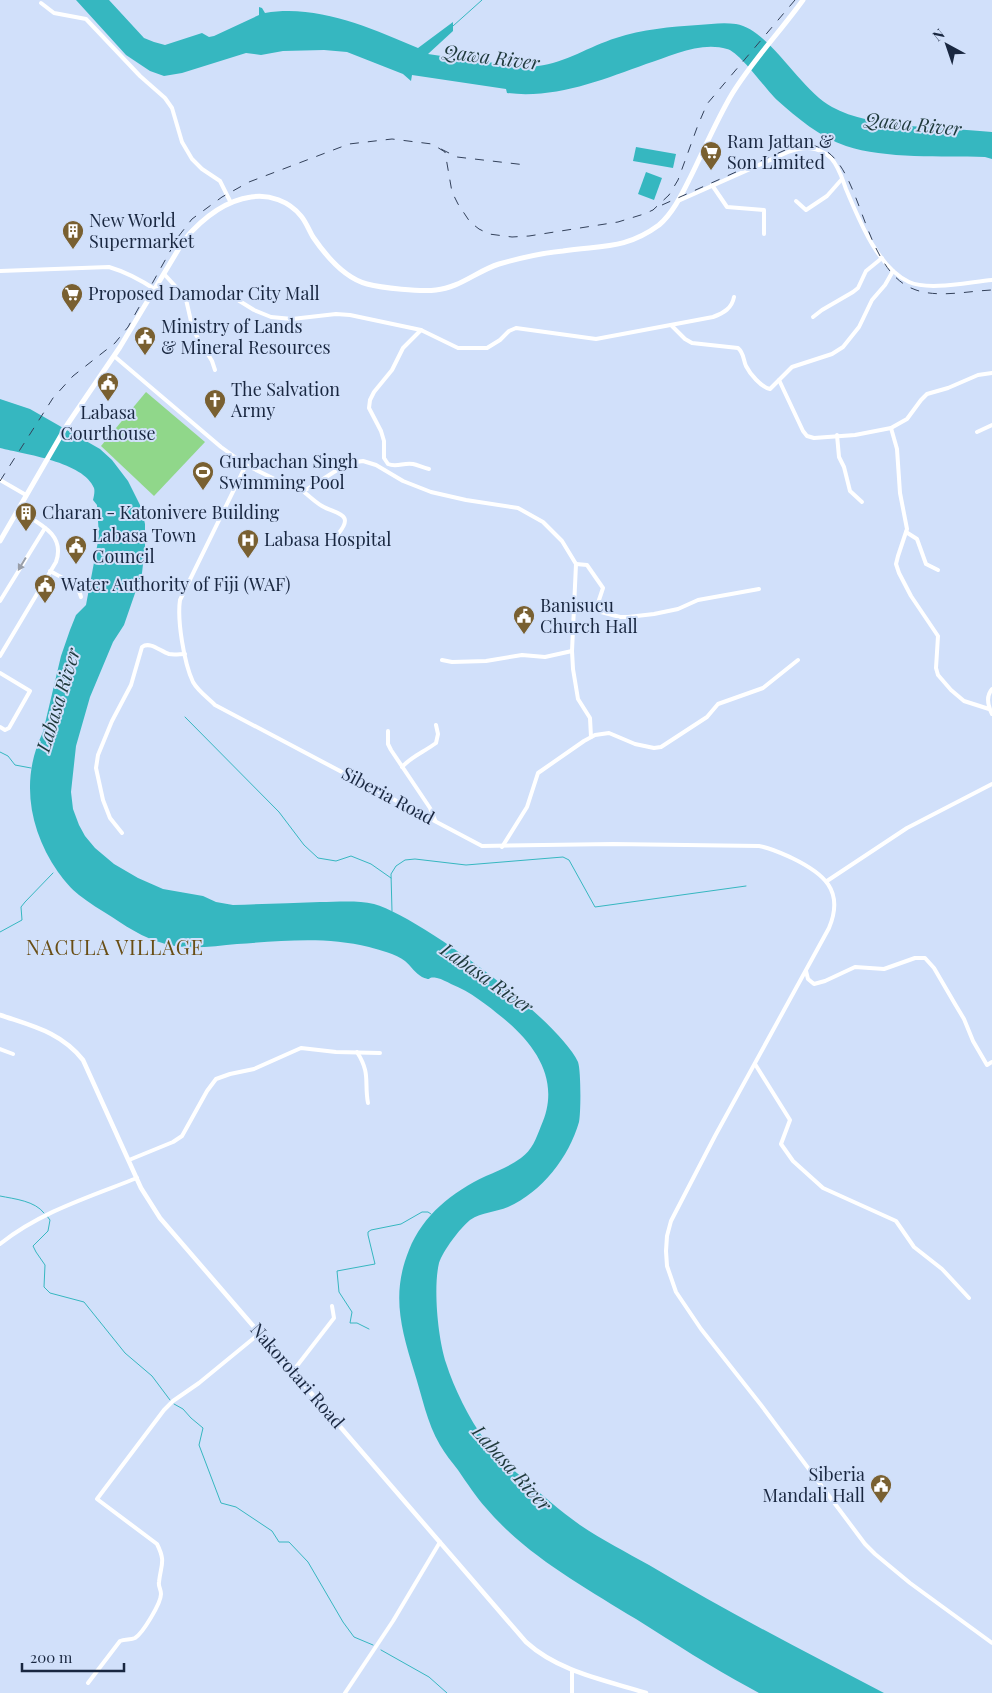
<svg xmlns="http://www.w3.org/2000/svg" width="992" height="1693" viewBox="0 0 992 1693" font-family="'Playfair Display',serif">
	<style>
		.green { fill: #90d78a }
		.water { fill: #36b7c0 }
		.lines { fill: none; stroke-linecap: round; stroke-linejoin: round }
		.stream { stroke: #36b7c0; stroke-width: 1 }
		.minor { stroke: #fff; stroke-width: 4 }
		.tertiary { stroke: #fff; stroke-width: 4.5 }
		.secondary { stroke: #fff; stroke-width: 5 }
		.rail { stroke: #33415a; stroke-width: 1; stroke-dasharray: 9 9; stroke-linecap: butt }
		.oneway { fill: #989ea9 }
		.labels { text-anchor: middle; stroke-width: 4; stroke-linejoin: round; paint-order: stroke }
		.poi-label { font-size: 18px; fill: #192740; stroke: #d1e0fa; text-anchor: start }
		.street-label { font-size: 18px; fill: #192740; stroke: #d1e0fa }
		.water-label { font-size: 19px; font-style: italic; fill: #1e393b; stroke: #d1e0fa }
		.quarter-label { font-size: 20px; letter-spacing: 1px; fill: #694e15; stroke: #d1e0fa }
	</style>
	<rect width="100%" height="100%" fill="#d1e0fa"/>
	<polygon class="green" points="146,392 205,442 154,496 101,446"/>
	<g class="water">
		<path d="M76,0H109L144,38L154,42L165,45L202,33L209,37L214,36L259,15V7L262,8L265,13C318,4 370,28 418,48L453,22V31L428,54C455,58 481,62 507,64C517,65 528,67 538,66C565,63 590,46 616,38C642,29 671,27 698,25C711,24 723,22 736,24C769,29 800,90 832,107C871,129 946,127 992,132V159L985,157C943,156 885,159 846,146C820,137 797,118 777,100C765,89 740,52 727,49C701,41 671,56 646,64C602,80 555,99 507,93L506,89L412,75L411,81L403,74L347,52L324,50L283,51L261,55L246,53L182,73L164,76L150,71L126,55Z"/>
		<polygon points="636,147 676,154 673,168 633,161"/>
		<polygon points="646,172 662,178 654,200 638,194"/>
		<path d="M0,399L30,409L100,449L112,460L128,481L141,507L145,524V547L142,573L124,625L113,642L90,697L76,746L71,792L73,809L79,825L85,836L95,848L114,864L138,878L163,889L203,896L216,902L233,905C262,904 291,903 320,902C337,902 357,900 374,904C420,917 558,1019 578,1062C581,1070 581,1113 579,1122C569,1157 542,1192 508,1207C496,1212 482,1212 470,1220C460,1228 443,1251 439,1263C433,1288 438,1339 446,1363C454,1388 469,1419 485,1440C495,1455 509,1466 523,1478C541,1494 560,1511 580,1525C602,1540 626,1552 649,1565C726,1611 805,1652 884,1693H759L750,1688C711,1667 674,1643 636,1619C584,1587 526,1555 486,1508C476,1497 467,1483 458,1470C452,1462 445,1454 440,1445C427,1423 422,1396 414,1371C401,1328 391,1294 409,1250C423,1215 452,1192 486,1176C498,1171 510,1166 521,1158C532,1150 536,1139 541,1126C561,1082 537,1046 503,1018C487,1005 471,992 451,984C447,982 442,979 437,978C425,976 434,982 422,977C415,973 411,966 405,961C396,954 380,950 369,947C325,936 282,941 237,944C217,946 195,949 175,946C151,942 131,930 112,917C101,910 89,903 79,895C71,889 64,880 58,872C29,830 20,779 43,732L61,656L70,630L76,615L86,605L99,536L97,505L93,500C94,496 95,491 94,488C84,462 24,454 0,448Z"/>
	</g>
	<g class="lines">
		<g class="stream">
			<polyline points="453,26 482,0"/>
			<polyline points="185,717 279,812 304,845 318,858 336,861 351,856 371,864 391,878"/>
			<polyline points="0,752 8,756 15,765 31,768"/>
			<polyline points="392,911 391,874 396,866 405,860 415,859 466,865 563,857 569,860 595,907 746,886"/>
			<polyline points="0,932 22,920 21,907 25,902 53,873"/>
			<path d="M0,1196C15,1199 35,1201 44,1213"/>
			<polyline points="47,1216 50,1220 48,1231 33,1246 36,1252 45,1265 44,1287 50,1293 84,1302 125,1353 152,1376 170,1400"/>
			<polyline points="369,1329 357,1323 350,1323 352,1312 339,1292 337,1271 375,1264 368,1235 368,1232 371,1230 401,1224 422,1212 428,1212 431,1214"/>
			<polyline points="174,1404 183,1409 191,1418 203,1428 199,1445 221,1503 236,1507 272,1531 279,1542 289,1542 308,1562 343,1622 354,1637 373,1645"/>
			<polyline points="381,1650 429,1677 447,1693"/>
		</g>
		<g class="minor">
			<polyline points="41,3 54,13 86,19 140,76 165,98 172,108 182,142 192,159 202,169 220,181 231,203"/>
			<polyline points="712,185 727,207 764,210 764,234"/>
			<path d="M678,201L788,152C804,146 818,146 831,158C839,167 842,178 846,189C859,219 877,267 909,282C929,291 969,282 992,280"/>
			<polyline points="796,201 806,210 827,196 842,179"/>
			<path d="M0,271L109,267C126,272 141,280 156,290"/>
			<path d="M165,275L177,288L185,295L192,296L211,293L224,294L233,297L254,310L271,317L292,319L336,314L350,315L421,330L458,348H487L500,340L509,331L516,328L596,339L713,317C724,313 732,308 734,297"/>
			<polyline points="185,295 193,330 212,361 215,370"/>
			<polyline points="813,317 822,310 853,292 858,288 866,271 882,258"/>
			<path d="M671,325L685,339L692,343L738,348C744,353 743,359 746,366C750,374 761,387 770,389L792,367L832,354L843,347L859,327L872,300L885,285L893,271"/>
			<path d="M421,330L403,348L392,370L374,392L370,400L369,408L381,431L384,441V458L388,464C397,468 404,462 413,464C418,465 423,468 429,469"/>
			<polyline points="114,356 221,447 246,465 293,488 303,491 309,488 348,463 363,461 376,465 403,481 431,492 466,500 518,508 543,522 562,541 576,564 572,651 573,669 578,699 590,718 591,737"/>
			<polyline points="779,380 803,431 807,436 814,438 855,435 891,428 907,419 921,400 927,394 948,388 978,375 992,373"/>
			<polyline points="891,428 897,449 900,493 907,529 898,556 896,564 899,573 911,596 938,636 936,668 938,675 951,690 964,701 989,709"/>
			<polyline points="977,432 992,425"/>
			<polyline points="837,435 839,457 844,467 850,491 862,502"/>
			<path d="M246,465L180,600C177,620 184,663 193,682C198,691 208,698 215,705L482,846L613,844L759,846C771,848 781,853 792,858C823,873 845,890 829,928L715,1136L671,1221L667,1236L666,1251L667,1266L676,1292L701,1329L761,1405L865,1544L875,1554L910,1583L992,1643"/>
			<polyline points="0,480 26,495"/>
			<path d="M303,491C309,496 315,502 322,506C335,514 356,513 338,534"/>
			<polyline points="906,532 917,539 926,564 938,570"/>
			<polyline points="576,564 587,565 603,588 598,603 601,612 620,617 628,617 654,614 678,609 698,600 759,589"/>
			<path d="M50,571C62,578 78,583 81,597"/>
			<polyline points="0,601 45,528"/>
			<path d="M0,656L56,562C66,534 38,523 19,511"/>
			<polyline points="442,660 452,662 486,661 522,655 545,657 572,651"/>
			<polyline points="0,673 30,691 9,728 5,730 0,727"/>
			<path d="M992,689C986,696 988,706 992,714"/>
			<polyline points="388,731 388,744 391,750 430,808 435,820"/>
			<path d="M402,767C412,756 424,752 436,743L438,734L436,725"/>
			<path d="M122,833L110,818L103,800L96,768L98,755L112,721L131,685L142,647C150,641 160,651 169,654C174,655 180,654 185,654"/>
			<polyline points="502,847 527,807 538,773 584,741 595,735 609,733 635,744 654,748 661,747 707,717 718,704 763,688 798,660"/>
			<polyline points="827,881 907,828 992,784"/>
			<polyline points="806,971 808,979 814,984 825,981 855,967 884,969 915,958 925,958 934,968 955,1004 964,1019 973,1041 987,1065 992,1062"/>
			<polyline points="0,1049 13,1054"/>
			<path d="M357,1052C371,1074 364,1082 368,1103"/>
			<polyline points="755,1064 790,1120 781,1144 793,1161 823,1188 896,1221 914,1247 942,1269 969,1298"/>
			<polyline points="129,1160 173,1142 182,1136 207,1091 216,1079 230,1074 254,1069 301,1048 336,1052 380,1053"/>
			<path d="M0,1244C40,1212 89,1197 137,1178"/>
			<polyline points="293,1371 334,1318 332,1306"/>
			<path d="M88,1683L120,1641C125,1639 131,1640 135,1638C143,1633 161,1603 161,1594C161,1589 158,1586 159,1582C161,1564 166,1562 157,1544L97,1499L164,1410L173,1401L199,1383L260,1333"/>
			<polyline points="345,1693 393,1621 440,1542"/>
			<polyline points="572,1693 572,1670"/>
		</g>
		<path class="tertiary" d="M0,1015C32,1026 61,1032 83,1060L141,1188L160,1218L526,1642C559,1672 605,1680 646,1693"/>
		<path class="secondary" d="M0,541L67,425L120,347L184,240C201,220 223,201 251,197C269,194 289,201 301,216C306,222 309,230 313,237C326,256 344,278 367,284C382,288 421,292 436,290C459,288 477,271 499,264C520,258 542,253 563,251C601,245 625,250 659,225C673,213 682,194 690,178C704,150 716,121 732,94C752,61 780,32 803,0"/>
		<g class="rail">
			<polyline points="441,149 457,157 526,165"/>
			<path d="M662,205L792,147C799,146 808,144 815,146C864,158 859,271 916,290C939,298 968,291 992,290"/>
			<polyline points="0,481 53,398 73,376 115,343 128,327 178,237 192,219 222,197 249,182 349,144 392,139 432,144 445,152 452,192 458,204 470,222 479,229 489,234 512,237 529,236 618,222 644,214 653,210 669,195 678,180 698,125 707,104 795,0"/>
		</g>
	</g>
	<defs><path id="oneway-solid" d="M-6-.8H1V-3.2L6.5 0L1 3.2V.8H-6Z" transform="scale(1.25)"/></defs>
	<use class="oneway" href="#oneway-solid" transform="translate(22 564) rotate(121)"/>
	<defs>
		<g id="supermarket-pin" transform="scale(1.125)"><path d="M0 17L-7.5 6A9.5 9.5 0 1 1 7.5 6Z" fill="#796031" stroke="#d1e0fa"/><path d="M-6-5.5h2.5l.6 2H6L4.5 2H-2.5L-4.4-4H-6ZM-1.5 3.2a1.3 1.3 0 1 0 .1 0ZM3 3.2a1.3 1.3 0 1 0 .1 0Z" fill="#fff"/></g>
		<g id="building-pin" transform="scale(1.125)"><path d="M0 17L-7.5 6A9.5 9.5 0 1 1 7.5 6Z" fill="#796031" stroke="#d1e0fa"/><path d="M-4-6H4V6H1V3H-1V6H-4ZM-2.5-4.3h1.7v1.8h-1.7ZM.8-4.3h1.7v1.8H.8ZM-2.5-1h1.7V.8h-1.7ZM.8-1h1.7V.8H.8Z" fill="#fff"/></g>
		<g id="civic-pin" transform="scale(1.125)"><path d="M0 17L-7.5 6A9.5 9.5 0 1 1 7.5 6Z" fill="#796031" stroke="#d1e0fa"/><path d="M-.6-6.5H3V-4.5H.6V-3L4-1V1h2V6H-6V1h2V-1L-.6-3ZM-1.2 2.5V6h2.4V2.5Z" fill="#fff"/></g>
		<g id="church-pin" transform="scale(1.125)"><path d="M0 17L-7.5 6A9.5 9.5 0 1 1 7.5 6Z" fill="#796031" stroke="#d1e0fa"/><path d="M-1.2-6h2.4v3.5h3.3v2.4h-3.3V6h-2.4V-.1h-3.3v-2.4h3.3Z" fill="#fff"/></g>
		<g id="stadium-pin" transform="scale(1.125)"><path d="M0 17L-7.5 6A9.5 9.5 0 1 1 7.5 6Z" fill="#796031" stroke="#d1e0fa"/><path d="M0-5a6.5 5 0 1 0 0 10a6.5 5 0 1 0 0-10ZM-3.5-1.8h7v3.6h-7Z" fill="#fff"/></g>
		<g id="hospital-pin" transform="scale(1.125)"><path d="M0 17L-7.5 6A9.5 9.5 0 1 1 7.5 6Z" fill="#796031" stroke="#d1e0fa"/><path d="M-5-5h3v3.5h4V-5h3V5h-3V1.5h-4V5h-3Z" fill="#fff"/></g>
	</defs>
	<g fill-rule="evenodd">
		<use href="#supermarket-pin" x="711" y="152"/>
		<use href="#building-pin" x="73" y="231"/>
		<use href="#supermarket-pin" x="72" y="294"/>
		<use href="#civic-pin" x="145" y="337"/>
		<use href="#civic-pin" x="108" y="383"/>
		<use href="#church-pin" x="215" y="400"/>
		<use href="#stadium-pin" x="203" y="472"/>
		<use href="#building-pin" x="26" y="513"/>
		<use href="#hospital-pin" x="248" y="540"/>
		<use href="#civic-pin" x="76" y="546"/>
		<use href="#civic-pin" x="45" y="585"/>
		<use href="#civic-pin" x="524" y="616"/>
		<use href="#civic-pin" x="881" y="1485"/>
	</g>
	<g class="labels">
		<g class="poi-label">
			<text x="727" y="148">Ram Jattan &amp;<tspan x="727" dy="21">Son Limited</tspan></text>
			<text x="89" y="227">New World<tspan x="89" dy="21">Supermarket</tspan></text>
			<text x="88" y="300">Proposed Damodar City Mall</text>
			<text x="161" y="333">Ministry of Lands<tspan x="161" dy="21">&amp; Mineral Resources</tspan></text>
			<text x="231" y="396">The Salvation<tspan x="231" dy="21">Army</tspan></text>
			<text x="108" y="419" text-anchor="middle">Labasa<tspan x="108" dy="21">Courthouse</tspan></text>
			<text x="219" y="468">Gurbachan Singh<tspan x="219" dy="21">Swimming Pool</tspan></text>
			<text x="42" y="519">Charan - Katonivere Building</text>
			<text x="92" y="542">Labasa Town<tspan x="92" dy="21">Council</tspan></text>
			<text x="264" y="546">Labasa Hospital</text>
			<text x="61" y="591">Water Authority of Fiji (WAF)</text>
			<text x="540" y="612">Banisucu<tspan x="540" dy="21">Church Hall</tspan></text>
			<text x="865" y="1481" text-anchor="end">Siberia<tspan x="865" dy="21">Mandali Hall</tspan></text>
		</g>
		<g class="street-label">
			<text transform="translate(388 796) rotate(28)" y="6">Siberia Road</text>
			<text transform="translate(297 1376) rotate(49)" y="6">Nakorotari Road</text>
		</g>
		<g class="water-label">
			<text transform="translate(491 57) rotate(7)" y="7">Qawa River</text>
			<text transform="translate(913 124) rotate(6)" y="7">Qawa River</text>
			<text transform="translate(58 700) rotate(-73)" y="7">Labasa River</text>
			<text transform="translate(487 978) rotate(35)" y="7">Labasa River</text>
			<text transform="translate(512 1468) rotate(48)" y="7">Labasa River</text>
		</g>
		<g class="quarter-label">
			<text x="115" y="955">NACULA VILLAGE</text>
		</g>
	</g>
	<g transform="translate(947 45) rotate(320)" stroke="#d1e0fa" stroke-width="4" paint-order="stroke">
	<path d="M0-4L9 19L0 12L-9 19Z" fill="#192740"/>
	<text y="-8" font-size="14" font-weight="bold" text-anchor="middle" fill="#192740">N</text>
	</g>
	<path d="M22 1663v8h102v-8" fill="none" stroke="#192740" stroke-width="2.5"/>
	<text x="30" y="1663" font-size="15" fill="#192740" stroke="#d1e0fa" stroke-width="4" paint-order="stroke">200 m</text>
</svg>
